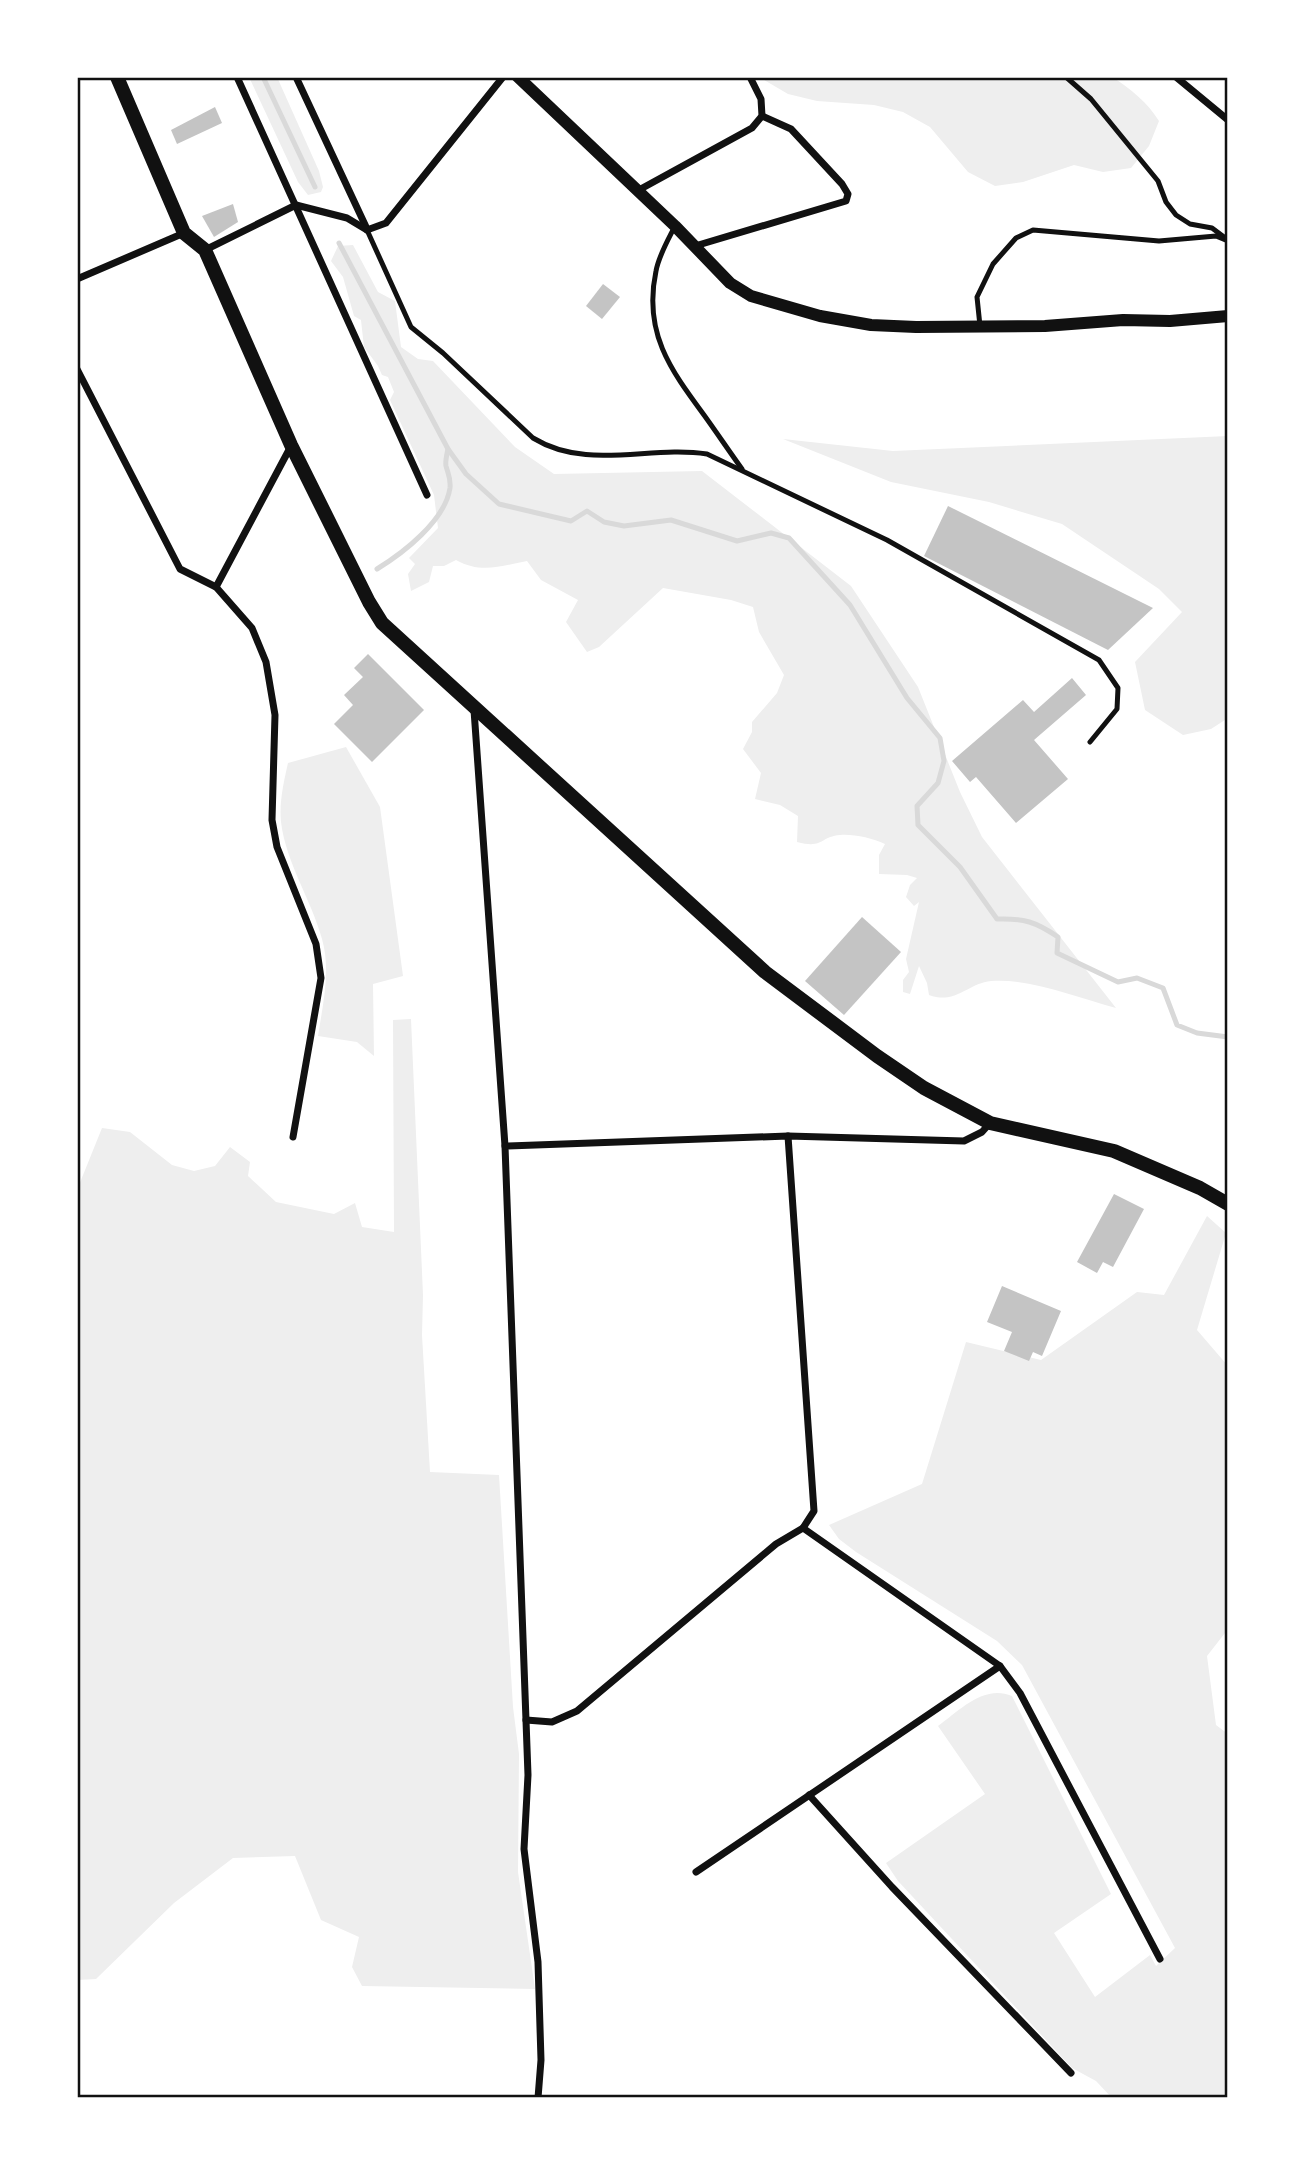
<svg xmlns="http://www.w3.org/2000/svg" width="1305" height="2175" viewBox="0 0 1305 2175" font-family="'DM Sans',sans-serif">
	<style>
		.green { fill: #eee }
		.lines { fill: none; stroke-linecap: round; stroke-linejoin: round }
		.stream { stroke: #d9d9d9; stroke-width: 5 }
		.building { fill: #c4c4c4 }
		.service { stroke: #111; stroke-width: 5 }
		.minor { stroke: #111; stroke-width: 7 }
		.tertiary { stroke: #111; stroke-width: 12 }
		.secondary { stroke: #111; stroke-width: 14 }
		.neatline { fill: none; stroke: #111; stroke-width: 2.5 }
	</style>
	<rect width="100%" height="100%" fill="#fff"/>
	<g class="green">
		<polygon points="249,77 277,77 319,171 323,187 321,192 308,195 298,182"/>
		<path d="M759,77H1112C1130,88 1148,103 1159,121L1149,146L1131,168L1103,172L1074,165L1023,182L995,186L968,172L930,127L903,112L874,105L817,101L788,94Z"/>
		<path d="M353,245L378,292L395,301L401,347L418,359L433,361L515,447L554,474L702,471L851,586L918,687L960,792L982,837L1116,1008C1078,998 1031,978 991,981C968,983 956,1005 929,995L927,983L919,966L910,994L903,992V980L909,972L906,959L919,902L914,906L906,897L910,885L917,878L907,875L879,874V855L885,844C872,838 854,834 840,835C819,837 824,849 797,842L798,816L780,805L755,799L761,773L743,749L752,732V722L777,693L784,675L759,632L753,607L731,600L663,588L599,647L587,652L566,622L578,600L541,580L527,561C501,566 481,574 456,560L444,566H433L429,582L411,591L408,574L415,564L409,558L438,528L434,495L390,400L394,392L388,377L382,375L378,366L364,347L361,320L354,316L343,277L331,261L338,246Z"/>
		<polygon points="1228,436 1228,718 1211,729 1183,735 1145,710 1135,662 1182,612 1159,589 1062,524 989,502 891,482 783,439 893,451"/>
		<path d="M346,747L380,807L403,976L373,984L374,1056L357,1042L318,1036C323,1004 331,970 322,939C311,899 286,863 281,822C279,802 284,781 288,763Z"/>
		<polygon points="411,1019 423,1295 422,1335 430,1472 499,1475 513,1707 519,1754 518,1872 535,1989 362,1986 352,1967 359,1937 321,1920 295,1856 233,1858 174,1903 96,1979 77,1980 77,1190 102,1128 130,1132 172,1165 194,1171 215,1166 230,1147 250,1162 248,1176 276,1202 334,1214 355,1203 362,1227 394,1232 393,1020"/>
		<path d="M1207,1216L1226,1233L1197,1330L1228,1366V1633H1225L1207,1656L1216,1725L1228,1734V2098H1112L1096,2081L1072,2068L898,1881L886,1863L985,1794L938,1726C960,1710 984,1684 1012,1696L1111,1894L1054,1933L1095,1997L1150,1955L1156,1966L1175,1948L1022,1665L997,1641L856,1552L839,1539L829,1525L922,1484L966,1342L1041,1360L1137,1292L1164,1295Z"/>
	</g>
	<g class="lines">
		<g class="stream">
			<polyline points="263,77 315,187"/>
			<path d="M339,243L448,449C447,454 445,461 446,466C448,474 451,478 450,488C445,521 403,553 377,569"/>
			<path d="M448,449L466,474L499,504L571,521L587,511L604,522L624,526L671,520L737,541L771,533L789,538L850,605L907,698L940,738L944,761L938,783L917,806L918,825L960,867L997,919C1024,918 1036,922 1058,937L1057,953L1118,982L1137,978L1163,988L1177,1025L1197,1033L1228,1037"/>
		</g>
	</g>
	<g class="building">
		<polygon points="215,107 222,123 177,144 171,130"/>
		<polygon points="233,204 238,222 214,237 202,216"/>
		<polygon points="603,284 620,297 602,319 586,306"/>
		<polygon points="948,506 1153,608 1108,650 924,556"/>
		<polygon points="368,654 424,710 372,762 334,724 353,705 344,695 363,677 354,668"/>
		<polygon points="1072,678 1086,695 1034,740 1068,779 1016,823 976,777 970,782 952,761 1023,700 1034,712"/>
		<polygon points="862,917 901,952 844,1015 805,981"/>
		<polygon points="1114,1194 1144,1209 1113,1267 1103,1262 1097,1273 1077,1262"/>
		<polygon points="1002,1286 1061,1311 1042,1356 1033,1352 1029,1361 1004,1351 1012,1332 987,1322"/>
	</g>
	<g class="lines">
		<g class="service">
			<polyline points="1066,77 1091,99 1158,181 1166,202 1176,215 1190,224 1212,228 1224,237"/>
			<path d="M675,226C668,240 659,255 656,271C643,332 670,369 704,415C717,433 729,451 742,469"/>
			<path d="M367,230L411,327L443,353L533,438C587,471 649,445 707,454L887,540L1099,660L1118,688L1117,709L1090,742"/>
			<polyline points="980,326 977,297 993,264 1016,238 1033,230 1159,241 1216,236 1228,241"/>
		</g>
		<g class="minor">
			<polyline points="237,77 427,495"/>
			<polyline points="296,77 367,229"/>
			<polyline points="1176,77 1228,120"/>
			<polyline points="637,191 752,128 762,116 761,99 750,77"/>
			<polyline points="367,230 386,223 503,77"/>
			<polyline points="695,246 846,201 848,194 842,184 791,129 762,116"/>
			<polyline points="205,250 296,205 347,218 367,230"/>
			<polyline points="77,279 184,233"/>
			<polyline points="77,369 180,569 216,587 252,628 266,662 275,715 272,820 277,847 316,944 321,978 293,1137"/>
			<polyline points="216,587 291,446"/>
			<polyline points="474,710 505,1146 528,1775 524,1849 538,1962 541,2060 538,2098"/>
			<polyline points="505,1146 788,1136 964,1141 982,1132 990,1123"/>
			<polyline points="803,1528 1000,1666 1020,1693 1160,1959"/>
			<polyline points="526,1720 552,1722 577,1711 776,1544 803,1528 814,1511 788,1136"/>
			<polyline points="809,1795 892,1887 1071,2073"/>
			<polyline points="696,1872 1000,1666"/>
		</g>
		<polyline class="tertiary" points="518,77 675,226 730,283 751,296 820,316 871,325 916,327 1045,326 1123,320 1170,321 1228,316"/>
		<polyline class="secondary" points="117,77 184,233 205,250 291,445 369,602 382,623 765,972 877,1056 924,1088 990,1123 1114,1151 1200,1188 1228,1204"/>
	</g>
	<rect width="1305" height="2175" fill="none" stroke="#ffffff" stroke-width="158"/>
	<rect x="79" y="79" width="1147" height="2017" class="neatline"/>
</svg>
